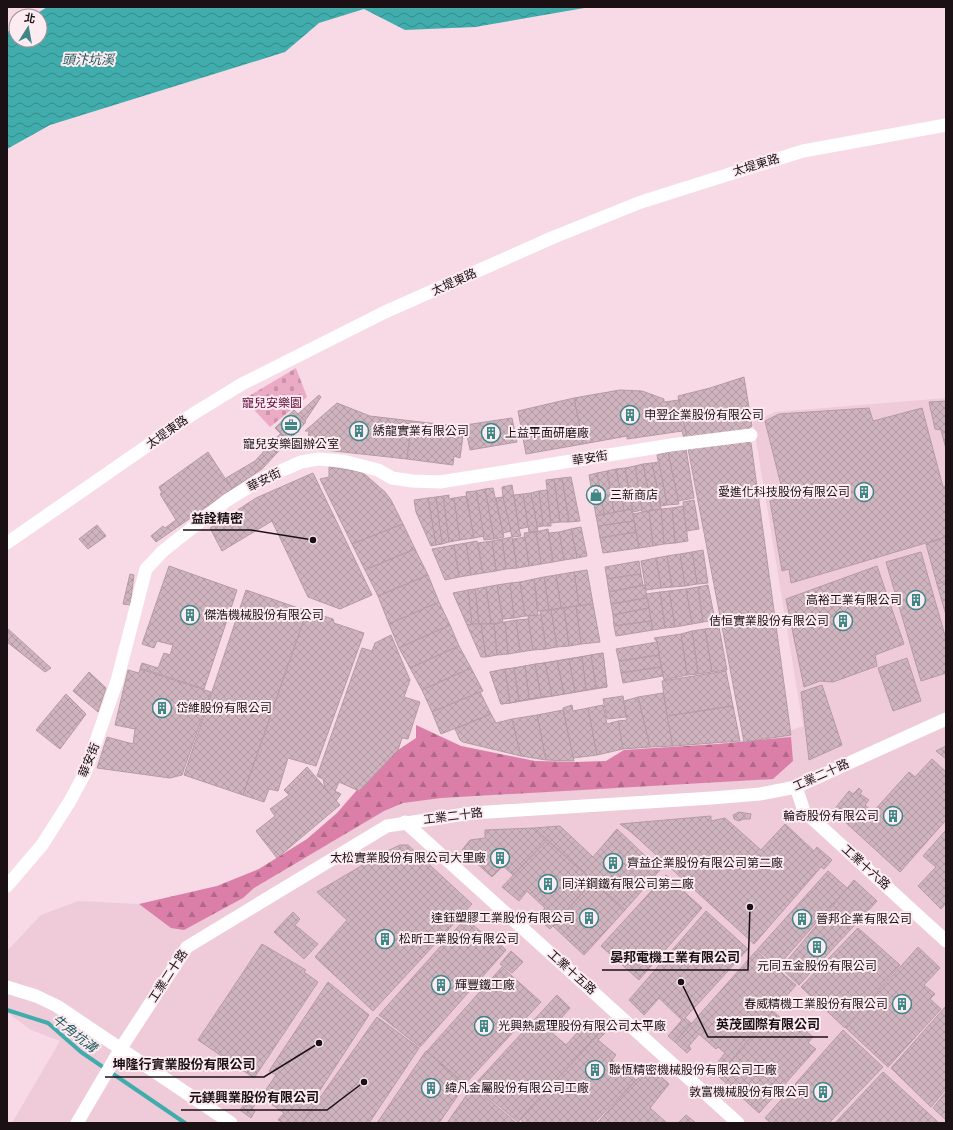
<svg xmlns="http://www.w3.org/2000/svg" width="953" height="1130" viewBox="0 0 953 1130" font-family="'Open Sans','Noto Sans TC',sans-serif">
	<style>
		.built { fill: #efcad8 }
		.forest { fill: url(#forest-firs) }
		.cemetery { fill: url(#cemetery-stones) }
		.water { fill: url(#water-waves) }
		.lines { fill: none; stroke-linecap: round; stroke-linejoin: round }
		.stream { stroke: #40adac; stroke-width: 4 }
		.building { fill: url(#building-cross-hatch); stroke: #b59aa4 }
		.street { stroke: #fff; stroke-width: 13 }
		.labels { text-anchor: middle; stroke-width: 4; stroke-linejoin: round; paint-order: stroke }
		.street-label { font-size: 12px; fill: #1b1115; stroke: #fcebf1 }
		.park-label { font-size: 12px; fill: #5d0a39; stroke: #fcebf1 }
		.poi-label { font-size: 12px; fill: #1b1115; stroke: #fcebf1; text-anchor: start }
		.water-label { font-size: 13px; font-style: italic; fill: #215d5d; stroke: #fcebf1 }
		.leader { fill: none; stroke: #1b1115; stroke-width: 1.5 }
		.callout-dot { fill: #1b1115; stroke: #fcebf1; stroke-width: 1.5 }
		.callout-label { font-size: 13px; text-anchor: middle; font-weight: bold; fill: #1b1115; stroke: #fcebf1; stroke-width: 4; stroke-linejoin: round; paint-order: stroke }
	</style>
	<defs>
		<pattern id="forest-firs" width="22" height="20" patternUnits="userSpaceOnUse"><rect width="22" height="20" fill="#db7fa8"/><path d="M5 1l3.5 6h-7zM16 11l3.5 6h-7z" fill="#b16788"/></pattern>
		<pattern id="cemetery-stones" width="16" height="16" patternUnits="userSpaceOnUse"><rect width="16" height="16" fill="#ecabc5"/><path d="M2 7V4a2 2 0 0 1 4 0v3zM10 15v-3a2 2 0 0 1 4 0v3z" fill="#ca92a8"/></pattern>
		<pattern id="water-waves" width="16" height="10" patternUnits="userSpaceOnUse"><rect width="16" height="10" fill="#40adac"/><path d="M0 5q4-4 8 0t8 0" fill="none" stroke="#358b8b"/></pattern>
		<pattern id="building-cross-hatch" width="8" height="8" patternUnits="userSpaceOnUse"><rect width="8" height="8" fill="#cfb3be"/><path d="M0 0l8 8M0 8l8-8" fill="none" stroke="#b199a2"/></pattern>
	</defs>
	<rect width="100%" height="100%" fill="#f7dae5"/>
	<polygon class="built" points="946,398 946,1123 12,1123 60,1041 31,1030 7,1012 7,951 41,915 78,901 139,904 217,886 259,869 307,839 337,813 357,790 416,738 416,725 461,746 535,761 576,762 606,761 624,750 718,744 741,741 775,736 803,726 753,422 775,412"/>
	<polygon class="forest" points="416,725 461,746 535,761 576,762 606,761 624,750 718,744 791,737 793,761 773,779 441,798 403,803 384,811 254,888 243,898 184,930 171,928 139,904 217,886 259,869 307,839 337,813 357,790 374,775 383,760 416,738"/>
	<polygon class="cemetery" points="296,368 307,397 270,427 244,399"/>
	<polygon class="water" points="47,7 590,7 475,27 405,30 364,9 319,23 285,52 50,125 7,149 7,32 16,27 16,40 40,40 40,16 33,16"/>
	<g class="lines">
		<polyline class="stream" points="7,1010 48,1023 81,1052 185,1123"/>
	</g>
	<g class="building">
		<polygon points="744,377 752,426 746,431 747,442 751,443 791,735 744,742 678,396 710,388"/>
		<polygon points="620,390 642,391 664,399 664,402 679,400 687,437 684,438 682,431 627,439 627,436 583,444 574,398"/>
		<polygon points="319,395 321,397 305,421 298,414"/>
		<polygon points="574,398 583,444 526,454 518,411"/>
		<polygon points="946,401 946,449 941,430 935,429 929,402"/>
		<polygon points="337,403 370,416 412,421 407,459 307,448 309,431 305,431"/>
		<polygon points="869,408 873,421 922,408 943,487 946,486 946,537 791,583 789,569 782,571 770,501 784,497 765,421 779,414"/>
		<polygon points="294,410 306,422 288,441 275,428"/>
		<polygon points="512,418 517,442 470,450 465,425"/>
		<polygon points="412,421 457,426 456,435 463,436 460,458 454,456 453,465 407,459"/>
		<polygon points="280,434 288,441 262,469 232,489 226,478 255,461"/>
		<polygon points="686,449 694,498 678,501 668,452"/>
		<polygon points="208,452 232,489 156,542 151,536 163,526 165,528 176,520 160,494 162,493 159,487"/>
		<polygon points="668,452 679,504 667,505 657,455"/>
		<polygon points="659,462 667,505 661,506 652,463"/>
		<polygon points="652,463 661,509 652,511 643,464"/>
		<polygon points="643,464 652,511 642,512 635,466"/>
		<polygon points="635,466 642,510 633,512 625,468"/>
		<polygon points="329,467 362,472 385,492 391,500 403,524 352,544 320,479 329,477"/>
		<polygon points="625,468 632,509 624,511 616,469"/>
		<polygon points="616,469 624,511 614,513 607,471"/>
		<polygon points="607,471 614,513 604,514 597,473"/>
		<polygon points="313,473 372,595 340,609 308,597 272,521 222,551 210,528 256,498"/>
		<polygon points="597,473 604,514 596,516 589,475"/>
		<polygon points="571,477 580,521 569,522 562,478"/>
		<polygon points="562,478 569,522 560,522 554,479"/>
		<polygon points="554,479 560,522 551,523 546,480"/>
		<polygon points="512,485 519,529 521,536 512,537 503,497 502,487"/>
		<polygon points="493,488 504,537 494,539 485,489"/>
		<polygon points="485,489 494,539 484,540 476,491"/>
		<polygon points="547,490 551,526 543,526 539,491"/>
		<polygon points="476,491 484,536 474,538 466,492"/>
		<polygon points="539,491 543,526 537,527 531,493"/>
		<polygon points="531,493 538,531 529,532 523,494"/>
		<polygon points="523,494 528,527 519,529 514,495"/>
		<polygon points="449,495 449,499 454,498 460,540 449,542 443,496"/>
		<polygon points="443,496 449,542 442,544 436,497"/>
		<polygon points="466,496 474,538 460,540 454,498"/>
		<polygon points="436,497 442,544 436,545 428,498"/>
		<polygon points="503,497 511,531 503,533 496,498"/>
		<polygon points="428,498 436,545 431,546 416,512 414,500"/>
		<polygon points="694,500 699,529 686,531 683,502"/>
		<polygon points="683,506 688,541 675,543 672,508"/>
		<polygon points="672,508 675,543 664,544 661,509"/>
		<polygon points="632,509 634,521 598,526 596,516"/>
		<polygon points="661,509 664,544 653,546 649,511"/>
		<polygon points="649,511 653,546 639,548 633,514"/>
		<polygon points="634,521 636,532 600,538 598,526"/>
		<polygon points="403,524 415,549 365,570 352,544"/>
		<polygon points="97,525 106,536 88,549 79,539"/>
		<polygon points="581,527 587,556 577,558 571,529"/>
		<polygon points="548,529 553,562 541,564 536,532"/>
		<polygon points="571,529 577,558 564,560 559,532"/>
		<polygon points="536,532 541,564 529,566 524,533"/>
		<polygon points="559,532 564,560 553,562 549,533"/>
		<polygon points="636,532 639,548 603,553 600,538"/>
		<polygon points="512,537 517,568 506,569 502,539"/>
		<polygon points="525,537 529,566 517,568 513,539"/>
		<polygon points="946,537 946,581 937,584 926,544"/>
		<polygon points="502,539 506,569 496,571 492,541"/>
		<polygon points="477,541 483,573 471,575 466,543"/>
		<polygon points="492,541 496,571 483,573 478,543"/>
		<polygon points="466,543 471,575 459,577 454,545"/>
		<polygon points="454,545 459,577 445,580 432,549"/>
		<polygon points="415,549 428,575 378,596 365,570"/>
		<polygon points="703,550 708,583 697,584 692,552"/>
		<polygon points="692,552 697,584 685,586 680,554"/>
		<polygon points="921,552 946,639 946,673 921,681 886,562"/>
		<polygon points="680,554 685,586 672,587 667,556"/>
		<polygon points="667,556 672,587 661,588 656,558"/>
		<polygon points="656,558 661,588 646,590 641,561"/>
		<polygon points="639,561 641,574 607,579 605,567"/>
		<polygon points="169,566 237,590 204,689 140,668 142,663 158,668 164,653 170,655 173,645 157,641 154,648 142,644"/>
		<polygon points="877,566 904,644 875,655 877,666 833,682 820,681 804,687 786,599"/>
		<polygon points="587,570 593,604 579,606 574,572"/>
		<polygon points="574,572 579,606 561,608 556,575"/>
		<polygon points="130,574 134,575 130,605 123,604"/>
		<polygon points="641,574 643,585 609,592 607,579"/>
		<polygon points="428,575 439,602 389,624 378,596"/>
		<polygon points="556,575 561,608 549,610 544,577"/>
		<polygon points="544,577 549,610 538,611 534,579"/>
		<polygon points="534,579 538,615 525,616 520,582"/>
		<polygon points="946,581 946,615 937,584"/>
		<polygon points="520,582 525,616 514,618 510,583"/>
		<polygon points="510,583 514,618 503,619 497,585"/>
		<polygon points="497,585 503,623 491,624 486,587"/>
		<polygon points="645,585 647,598 611,604 609,592"/>
		<polygon points="708,585 715,620 703,622 698,587"/>
		<polygon points="486,587 491,624 479,624 475,589"/>
		<polygon points="698,587 703,622 692,624 686,589"/>
		<polygon points="475,589 479,624 472,624 468,590"/>
		<polygon points="686,589 692,624 675,627 669,591"/>
		<polygon points="246,590 307,611 243,795 184,775"/>
		<polygon points="468,590 472,624 467,625 453,593"/>
		<polygon points="669,591 675,627 665,628 660,592"/>
		<polygon points="660,592 665,628 653,630 646,594"/>
		<polygon points="647,598 649,608 613,615 611,604"/>
		<polygon points="439,602 450,625 399,648 389,624"/>
		<polygon points="593,604 600,642 581,644 576,606"/>
		<polygon points="576,606 581,644 569,646 564,608"/>
		<polygon points="564,608 569,646 557,647 551,610"/>
		<polygon points="649,608 651,621 614,626 613,615"/>
		<polygon points="549,610 551,610 557,647 546,649 540,611"/>
		<polygon points="307,611 333,619 334,623 364,633 316,766 288,758 278,791 269,789 264,802 243,795"/>
		<polygon points="538,615 541,615 546,649 533,650 528,616"/>
		<polygon points="528,619 533,650 520,652 516,620"/>
		<polygon points="516,620 520,652 508,654 505,622"/>
		<polygon points="651,621 653,630 616,636 614,626"/>
		<polygon points="505,622 508,654 497,655 494,624"/>
		<polygon points="472,624 481,624 486,657 481,657 467,625"/>
		<polygon points="481,624 494,624 497,655 486,657"/>
		<polygon points="450,625 459,646 410,668 399,648"/>
		<polygon points="719,627 727,670 712,672 705,629"/>
		<polygon points="7,628 51,668 45,672 7,642"/>
		<polygon points="705,629 712,672 698,674 692,631"/>
		<polygon points="692,631 698,674 687,675 681,634"/>
		<polygon points="681,634 687,675 664,680 657,642 654,638"/>
		<polygon points="391,635 410,680 404,697 420,702 408,739 402,738 398,750 359,791 339,782 335,791 341,794 336,801 325,788 323,779 317,776 362,648 372,651 375,643"/>
		<polygon points="657,642 659,655 619,661 616,649"/>
		<polygon points="459,646 471,668 422,690 410,668"/>
		<polygon points="603,653 607,687 510,703 501,704 490,672"/>
		<polygon points="603,653 607,687 596,688 591,655"/>
		<polygon points="591,655 596,688 586,690 582,657"/>
		<polygon points="659,655 661,667 621,673 619,661"/>
		<polygon points="582,657 586,690 575,692 569,659"/>
		<polygon points="907,658 921,701 893,711 878,668"/>
		<polygon points="569,659 575,692 564,694 557,661"/>
		<polygon points="557,661 564,694 552,696 545,663"/>
		<polygon points="545,663 552,696 541,697 535,664"/>
		<polygon points="535,664 541,697 529,699 525,666"/>
		<polygon points="525,666 529,699 519,701 514,668"/>
		<polygon points="661,667 663,676 623,683 621,673"/>
		<polygon points="471,668 483,691 432,712 422,690"/>
		<polygon points="514,668 519,701 510,703 505,669"/>
		<polygon points="140,669 211,692 182,775 170,778 97,768 107,737 133,744 135,729 115,725 128,670 139,673"/>
		<polygon points="505,669 510,703 501,704 490,672"/>
		<polygon points="726,671 733,706 667,716 662,681"/>
		<polygon points="89,672 106,688 98,712 73,691"/>
		<polygon points="822,685 842,745 809,760 801,692"/>
		<polygon points="480,692 491,714 441,734 432,712"/>
		<polygon points="663,693 673,746 650,747 638,697"/>
		<polygon points="66,694 86,714 60,749 36,730"/>
		<polygon points="623,696 626,717 607,719 603,699"/>
		<polygon points="638,697 650,747 623,749 618,721 627,720 624,701"/>
		<polygon points="572,705 573,711 588,708 597,755 573,758 563,708"/>
		<polygon points="603,705 607,724 618,721 623,749 597,755 588,708"/>
		<polygon points="733,706 740,741 673,746 667,716"/>
		<polygon points="563,710 574,761 546,760 537,715"/>
		<polygon points="491,714 496,723 512,719 521,756 463,742 460,740 455,729"/>
		<polygon points="537,715 546,760 521,756 512,719"/>
		<polygon points="946,746 946,759 936,751"/>
		<polygon points="932,759 946,772 946,820 900,872 833,811 849,791 853,794 859,788 862,791 860,794 869,800 865,805 873,812 909,772 915,777"/>
		<polygon points="307,767 340,805 277,858 256,831 275,816 270,809 289,795 284,790"/>
		<polygon points="739,812 751,814 750,819 743,819 739,821 734,819 733,815"/>
		<polygon points="711,816 711,821 725,818 761,850 785,824 814,851 817,847 832,860 824,869 821,867 754,944 631,832 620,824"/>
		<polygon points="560,826 593,857 617,829 660,870 625,910 534,828"/>
		<polygon points="534,828 547,840 513,875 503,866 492,877 462,850 470,840 485,838 485,830"/>
		<polygon points="946,830 946,878 944,881 946,883 946,903 941,909 918,886 936,867 923,856"/>
		<polygon points="547,840 593,881 550,929 536,917 545,908 527,891 519,901 502,887"/>
		<polygon points="400,845 408,845 472,904 373,1011 315,957 347,920 317,892 385,852"/>
		<polygon points="828,871 847,888 778,966 757,950"/>
		<polygon points="666,875 702,908 639,980 601,946"/>
		<polygon points="854,880 877,901 799,985 781,968"/>
		<polygon points="593,881 625,910 584,955 553,926"/>
		<polygon points="706,911 748,949 685,1018 691,1023 675,1042 668,1036 682,1020 659,998 644,1015 629,1000"/>
		<polygon points="293,912 300,919 295,925 318,944 304,959 274,932"/>
		<polygon points="466,918 485,936 488,933 506,950 420,1047 379,1015"/>
		<polygon points="858,928 900,965 845,1028 801,987"/>
		<polygon points="262,944 306,970 304,972 318,982 254,1078 198,1040"/>
		<polygon points="918,947 940,968 924,985 935,994 930,999 941,1009 888,1067 846,1028"/>
		<polygon points="511,951 523,962 512,973 500,964"/>
		<polygon points="756,951 796,985 718,1076 711,1071 725,1053 718,1047 716,1049 699,1034 689,1046 691,1049 687,1053 675,1042"/>
		<polygon points="502,967 541,1002 465,1084 427,1051"/>
		<polygon points="328,982 369,1015 311,1104 314,1105 302,1123 284,1123 278,1120 284,1113 261,1097 276,1075 269,1071"/>
		<polygon points="557,995 570,1008 550,1031 566,1045 588,1021 598,1030 604,1024 606,1026 518,1122 474,1085"/>
		<polygon points="946,1006 946,1089 931,1107 891,1068"/>
		<polygon points="773,1011 784,1021 788,1016 813,1037 808,1043 816,1049 759,1113 718,1076"/>
		<polygon points="377,1017 419,1048 369,1123 302,1123"/>
		<polygon points="606,1026 609,1029 598,1040 616,1055 612,1060 636,1080 594,1123 524,1123 520,1119"/>
		<polygon points="843,1030 883,1067 829,1123 771,1123 765,1118"/>
		<polygon points="426,1051 465,1085 439,1123 377,1123"/>
		<polygon points="649,1066 669,1084 650,1108 667,1123 597,1123"/>
		<polygon points="883,1072 927,1112 917,1123 835,1123"/>
		<polygon points="473,1086 515,1122 514,1123 447,1123"/>
		<polygon points="946,1092 946,1120 933,1108"/>
		<polygon points="252,1099 257,1102 252,1109 255,1111 251,1118 240,1110 244,1104 247,1106"/>
		<polygon points="927,1112 939,1123 917,1123"/>
		<polygon points="686,1115 696,1123 678,1123"/>
	</g>
	<g class="lines">
		<g class="street">
			<polyline points="7,543 193,414 242,384 385,312 554,237 641,202 803,151 946,125"/>
			<polyline points="796,787 804,811 946,941"/>
			<polyline points="405,822 738,1123"/>
			<polyline points="7,886 42,845 70,801 85,773 117,681 146,569 163,551 226,501 258,481 301,462 318,459 343,461 378,470 392,478 412,481 440,482 671,445 751,435"/>
			<polyline points="7,987 36,996 57,1006 231,1123"/>
			<polyline points="77,1123 121,1048 187,947 387,826 472,813 712,798 760,794 796,787 946,719"/>
		</g>
	</g>
	<defs>
		<g id="building-ring" transform="scale(1)"><circle r="9.5" fill="#fcebf1" stroke="#3f8787" stroke-width="1.5"/><path d="M-4-6H4V6H1V3H-1V6H-4ZM-2.5-4.3h1.7v1.8h-1.7ZM.8-4.3h1.7v1.8H.8ZM-2.5-1h1.7V.8h-1.7ZM.8-1h1.7V.8H.8Z" fill="#3f8787"/></g>
		<g id="office-ring" transform="scale(1)"><circle r="9.5" fill="#fcebf1" stroke="#3f8787" stroke-width="1.5"/><path d="M-6-3h4V-5.5h4V-3h4V5H-6ZM-1-4.5V-3h2v-1.5ZM-6 0V1H6V0Z" fill="#3f8787"/></g>
		<g id="shop-ring" transform="scale(1)"><circle r="9.5" fill="#fcebf1" stroke="#3f8787" stroke-width="1.5"/><path d="M-5-2.5h2.3a2.7 3.5 0 0 1 5.4 0H5L5.5 6h-11ZM-1.5-2.5h3a1.5 2.3 0 0 0-3 0Z" fill="#3f8787"/></g>
	</defs>
	<g fill-rule="evenodd">
		<use href="#building-ring" x="630" y="415"/>
		<use href="#office-ring" x="291" y="425"/>
		<use href="#building-ring" x="359" y="431"/>
		<use href="#building-ring" x="491" y="433"/>
		<use href="#building-ring" x="864" y="492"/>
		<use href="#shop-ring" x="596" y="495"/>
		<use href="#building-ring" x="916" y="600"/>
		<use href="#building-ring" x="190" y="615"/>
		<use href="#building-ring" x="843" y="621"/>
		<use href="#building-ring" x="162" y="708"/>
		<use href="#building-ring" x="893" y="816"/>
		<use href="#building-ring" x="500" y="858"/>
		<use href="#building-ring" x="613" y="863"/>
		<use href="#building-ring" x="548" y="884"/>
		<use href="#building-ring" x="589" y="918"/>
		<use href="#building-ring" x="802" y="919"/>
		<use href="#building-ring" x="385" y="939"/>
		<use href="#building-ring" x="817" y="947"/>
		<use href="#building-ring" x="441" y="985"/>
		<use href="#building-ring" x="902" y="1004"/>
		<use href="#building-ring" x="484" y="1026"/>
		<use href="#building-ring" x="595" y="1070"/>
		<use href="#building-ring" x="431" y="1088"/>
		<use href="#building-ring" x="823" y="1092"/>
	</g>
	<g class="labels">
		<g class="street-label">
			<text transform="translate(756 165) rotate(-17)" y="4">太堤東路</text>
			<text transform="translate(454 282) rotate(-24)" y="4">太堤東路</text>
			<text transform="translate(167 432) rotate(-35)" y="4">太堤東路</text>
			<text transform="translate(590 458) rotate(-9)" y="4">華安街</text>
			<text transform="translate(264 480) rotate(-27)" y="4">華安街</text>
			<text transform="translate(89 760) rotate(-68)" y="4">華安街</text>
			<text transform="translate(821 775) rotate(-24)" y="4">工業二十路</text>
			<text transform="translate(453 816) rotate(-7)" y="4">工業二十路</text>
			<text transform="translate(866 867) rotate(42)" y="4">工業十六路</text>
			<text transform="translate(572 972) rotate(42)" y="4">工業十五路</text>
			<text transform="translate(168 976) rotate(-57)" y="4">工業二十路</text>
		</g>
		<g class="park-label">
			<text x="272" y="407">寵兒安樂園</text>
		</g>
		<g class="poi-label">
			<text x="644" y="419">申翌企業股份有限公司</text>
			<text x="373" y="435">綉龍實業有限公司</text>
			<text x="505" y="437">上益平面研磨廠</text>
			<text x="291" y="448" text-anchor="middle">寵兒安樂園辦公室</text>
			<text x="850" y="496" text-anchor="end">愛進化科技股份有限公司</text>
			<text x="610" y="499">三新商店</text>
			<text x="902" y="604" text-anchor="end">高裕工業有限公司</text>
			<text x="204" y="619">傑浩機械股份有限公司</text>
			<text x="829" y="625" text-anchor="end">佶恒實業股份有限公司</text>
			<text x="176" y="712">岱維股份有限公司</text>
			<text x="879" y="820" text-anchor="end">輪奇股份有限公司</text>
			<text x="486" y="862" text-anchor="end">太松實業股份有限公司大里廠</text>
			<text x="627" y="867">齊益企業股份有限公司第二廠</text>
			<text x="562" y="888">同洋鋼鐵有限公司第二廠</text>
			<text x="575" y="922" text-anchor="end">達鈺塑膠工業股份有限公司</text>
			<text x="816" y="923">晉邦企業有限公司</text>
			<text x="399" y="943">松昕工業股份有限公司</text>
			<text x="817" y="970" text-anchor="middle">元同五金股份有限公司</text>
			<text x="455" y="989">輝豐鐵工廠</text>
			<text x="888" y="1008" text-anchor="end">春威精機工業股份有限公司</text>
			<text x="498" y="1030">光興熱處理股份有限公司太平廠</text>
			<text x="609" y="1074">聯恆精密機械股份有限公司工廠</text>
			<text x="445" y="1092">緯凡金屬股份有限公司工廠</text>
			<text x="809" y="1096" text-anchor="end">敦富機械股份有限公司</text>
		</g>
		<g class="water-label">
			<text x="88" y="64">頭汴坑溪</text>
			<text transform="translate(75 1033) rotate(38)" y="5">牛角坑溝</text>
		</g>
	</g>
	<path class="leader" d="M313 540L251 530H183M750 907L748 970H602M681 982L708 1037H828M319 1043L264 1077H105M364 1082L327 1110H181"/>
	<g class="callout-dot">
		<circle cx="313" cy="540" r="4"/>
		<circle cx="750" cy="907" r="4"/>
		<circle cx="681" cy="982" r="4"/>
		<circle cx="319" cy="1043" r="4"/>
		<circle cx="364" cy="1082" r="4"/>
	</g>
	<g class="callout-label">
		<text x="217" y="523">益詮精密</text>
		<text x="675" y="962">晏邦電機工業有限公司</text>
		<text x="768" y="1029">英茂國際有限公司</text>
		<text x="184" y="1069">坤隆行實業股份有限公司</text>
		<text x="254" y="1102">元鎂興業股份有限公司</text>
	</g>
	<rect width="953" height="1130" fill="none" stroke="#1b1115" stroke-width="16"/>
	<g transform="translate(28 28) rotate(11)"><circle r="19" fill="#fcebf1" stroke="#a29499"/>
	<path d="M0-3L7 15L0 10L-7 15Z" fill="#3f8787"/>
	<text y="-6" font-size="11" font-weight="bold" text-anchor="middle" fill="#1b1115">北</text>
	</g>
</svg>
